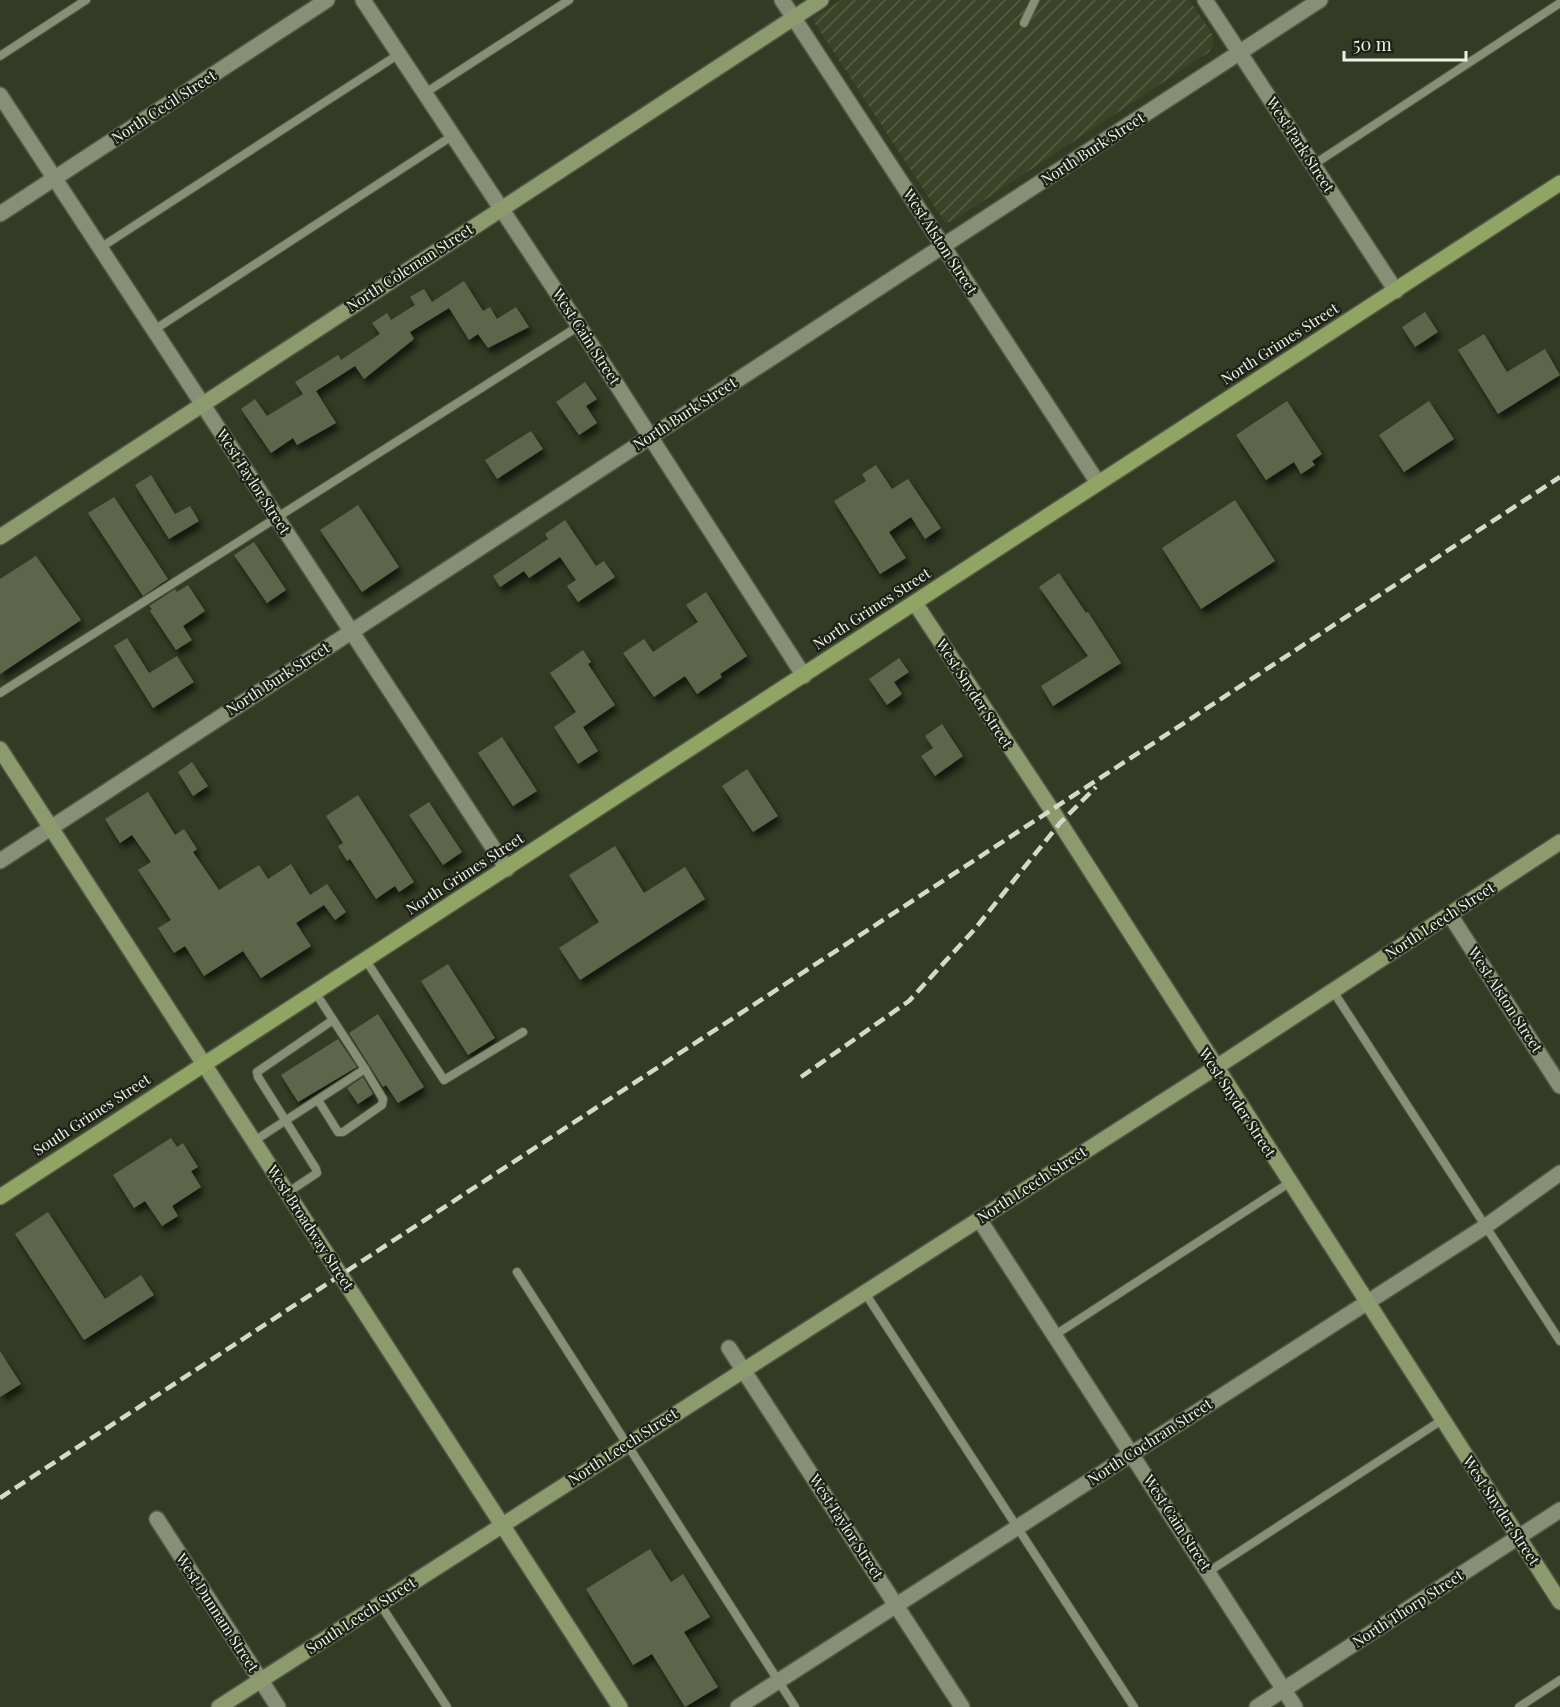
<svg xmlns="http://www.w3.org/2000/svg" width="1560" height="1707" viewBox="0 0 1560 1707" font-family="'Playfair Display',serif">
	<style>
		.industrial { fill: url(#industrial-furrows) }
		.building { fill: #5d654c; filter: url(#shadow) }
		.lines { fill: none; stroke-linecap: round; stroke-linejoin: round }
		.lane-casing { stroke: #525844; stroke-width: 10 }
		.street-casing { stroke: #525844; stroke-width: 18 }
		.secondary-casing { stroke: #525844; stroke-width: 18 }
		.primary-casing { stroke: #525844; stroke-width: 18 }
		.lane { stroke: #879076; stroke-width: 8 }
		.street { stroke: #879076; stroke-width: 15 }
		.secondary { stroke: #8c9a6d; stroke-width: 15 }
		.primary { stroke: #90a463; stroke-width: 15 }
		.rail { stroke: #d4daca; stroke-width: 4.5; stroke-dasharray: 12 6; stroke-linecap: butt }
		.labels { text-anchor: middle; stroke-width: 4.5; stroke-linejoin: round; paint-order: stroke }
		.street-label { font-size: 15px; fill: #eef3e5; stroke: #1d2016 }
	</style>
	<defs>
		<pattern id="industrial-furrows" width="10" height="10" patternUnits="userSpaceOnUse" patternTransform="scale(1.5)"><rect width="10" height="10" fill="#3b4427"/><path d="M-1 1l2-2M0 10L10 0M9 11l2-2" fill="none" stroke="#585f46"/></pattern>
		<filter id="shadow"><feDropShadow dx="3.5" dy="6" stdDeviation="3" flood-color="#0009"/></filter>
	</defs>
	<rect width="100%" height="100%" fill="#343b24"/>
	<polygon class="industrial" points="841,0 1189,0 1213,35 1213,45 1209,52 951,222 945,222 812,19"/>
	<g class="building">
		<polygon points="464,281 483,311 490,307 497,319 516,307 529,327 488,348 478,334 469,340 449,308 410,332 414,339 364,379 355,366 316,391 336,423 297,445 293,438 271,453 241,409 255,399 267,416 303,394 295,382 338,355 341,360 380,334 372,323 387,313 391,320 415,305 410,297 424,289 432,302"/>
		<polygon points="1425,312 1438,332 1415,347 1402,327"/>
		<polygon points="1484,334 1507,372 1545,349 1560,375 1498,414 1458,350"/>
		<polygon points="585,382 597,399 586,406 597,423 579,435 556,402"/>
		<polygon points="1287,401 1322,454 1312,461 1315,465 1301,474 1294,462 1266,480 1236,435"/>
		<polygon points="1429,401 1454,439 1404,472 1379,435"/>
		<polygon points="531,431 543,449 497,479 485,460"/>
		<polygon points="876,465 892,489 908,479 941,528 925,539 911,517 889,532 906,558 880,574 834,501 866,481 862,474"/>
		<polygon points="151,475 175,514 190,506 199,521 169,539 135,485"/>
		<polygon points="114,497 168,579 143,596 88,513"/>
		<polygon points="1235,500 1275,561 1201,609 1162,548"/>
		<polygon points="358,505 399,567 362,592 320,530"/>
		<polygon points="565,520 596,566 604,561 615,577 578,602 567,586 576,580 560,557 529,578 524,571 500,587 493,576 548,539 545,534"/>
		<polygon points="254,542 286,590 267,603 234,555"/>
		<polygon points="36,556 81,620 0,674 0,579"/>
		<polygon points="1059,573 1086,613 1088,612 1121,663 1053,706 1041,686 1088,656 1039,587"/>
		<polygon points="188,585 205,611 183,626 192,640 176,650 150,611 152,609 149,606 175,589 177,592"/>
		<polygon points="706,592 747,656 720,674 722,677 697,694 685,676 654,697 623,653 644,639 653,652 698,622 686,605"/>
		<polygon points="127,638 149,673 177,656 194,682 153,708 114,646"/>
		<polygon points="583,650 591,662 588,664 615,705 583,727 598,751 578,764 554,727 576,712 550,673"/>
		<polygon points="899,658 909,672 894,682 902,694 887,705 869,679"/>
		<polygon points="942,724 963,756 935,776 921,756 933,748 925,736"/>
		<polygon points="502,737 537,791 513,806 478,753"/>
		<polygon points="192,762 208,786 193,796 178,772"/>
		<polygon points="747,769 778,816 753,832 722,786"/>
		<polygon points="148,792 175,835 184,829 197,849 193,852 219,890 259,865 268,879 291,864 310,895 327,884 346,912 335,920 324,905 296,923 311,946 261,978 243,951 204,976 185,946 174,953 158,928 171,920 138,870 151,862 132,835 120,843 105,819"/>
		<polygon points="358,795 414,882 399,892 395,886 376,899 350,859 347,861 338,846 343,843 326,816"/>
		<polygon points="429,802 462,852 443,865 409,815"/>
		<polygon points="615,846 644,893 685,867 705,899 580,980 559,948 599,922 569,875"/>
		<polygon points="448,964 495,1038 468,1055 421,981"/>
		<polygon points="378,1014 424,1087 398,1103 386,1085 383,1087 349,1033"/>
		<polygon points="338,1039 357,1067 298,1102 281,1075"/>
		<polygon points="363,1077 373,1094 358,1104 347,1088"/>
		<polygon points="171,1138 177,1147 183,1143 198,1167 191,1171 201,1187 172,1206 178,1216 162,1226 145,1201 134,1208 113,1175"/>
		<polygon points="48,1212 105,1299 141,1275 154,1295 84,1340 15,1234"/>
		<polygon points="0,1351 21,1384 0,1397"/>
		<polygon points="650,1549 671,1582 683,1574 710,1617 684,1632 718,1687 685,1707 652,1654 633,1665 586,1589"/>
	</g>
	<g class="lines">
		<g class="lane-casing">
			<g id="lane">
				<polyline points="1024,23 1035,0"/>
				<polyline points="0,56 86,0"/>
				<polyline points="425,93 569,0"/>
				<polyline points="1313,165 1560,3"/>
				<polyline points="100,248 399,54"/>
				<polyline points="154,330 452,136"/>
				<polyline points="0,693 579,326"/>
				<polyline points="365,959 444,1080 523,1032"/>
				<polyline points="1333,991 1560,1341"/>
				<polyline points="315,992 365,1069"/>
				<path d="M254,1141C291,1117 328,1093 365,1069L383,1099L382,1105L343,1132H338L318,1100"/>
				<polyline points="287,1193 317,1173 316,1169 258,1077 257,1072 333,1020"/>
				<polyline points="517,1272 795,1707"/>
				<polyline points="865,1293 1134,1707"/>
				<polyline points="1055,1335 1289,1183"/>
				<polyline points="1208,1572 1442,1420"/>
				<polyline points="380,1604 447,1707"/>
				<polyline points="1519,1707 1560,1680"/>
			</g>
		</g>
		<g class="street-casing">
			<g id="street">
				<polyline points="363,0 579,326 804,676"/>
				<polyline points="782,0 1098,483"/>
				<polyline points="1205,0 1396,291"/>
				<polyline points="0,95 507,869"/>
				<polyline points="0,214 327,0"/>
				<polyline points="0,861 1320,0"/>
				<polyline points="1450,915 1560,1086"/>
				<polyline points="979,1219 1295,1707"/>
				<polyline points="729,1348 962,1707"/>
				<polyline points="157,1519 278,1707"/>
				<polyline points="738,1707 1486,1226 1560,1173"/>
				<polyline points="1257,1707 1560,1510"/>
			</g>
		</g>
		<g class="secondary-casing">
			<g id="secondary">
				<polyline points="0,537 821,0"/>
				<polyline points="915,603 1051,809 1560,1602"/>
				<polyline points="0,749 620,1707"/>
				<polyline points="219,1707 1215,1068 1560,842"/>
			</g>
		</g>
		<g class="primary-casing">
			<polyline id="primary" points="0,1197 1560,183"/>
		</g>
		<use href="#lane" class="lane"/>
		<use href="#street" class="street"/>
		<use href="#secondary" class="secondary"/>
		<use href="#primary" class="primary"/>
		<g class="rail">
			<polyline points="801,1077 909,1001 974,930 1060,823 1096,787"/>
			<polyline points="0,1498 1560,477"/>
		</g>
	</g>
	<g class="labels">
		<g class="street-label">
			<text transform="translate(164 107) rotate(-33)" y="5">North Cecil Street</text>
			<text transform="translate(1300 145) rotate(57)" y="5">West Park Street</text>
			<text transform="translate(1093 149) rotate(-33)" y="5">North Burk Street</text>
			<text transform="translate(940 242) rotate(57)" y="5">West Alston Street</text>
			<text transform="translate(410 268) rotate(-33)" y="5">North Coleman Street</text>
			<text transform="translate(586 337) rotate(57)" y="5">West Cain Street</text>
			<text transform="translate(1280 344) rotate(-33)" y="5">North Grimes Street</text>
			<text transform="translate(685 414) rotate(-33)" y="5">North Burk Street</text>
			<text transform="translate(253 482) rotate(57)" y="5">West Taylor Street</text>
			<text transform="translate(872 609) rotate(-33)" y="5">North Grimes Street</text>
			<text transform="translate(278 679) rotate(-33)" y="5">North Burk Street</text>
			<text transform="translate(974 694) rotate(57)" y="5">West Snyder Street</text>
			<text transform="translate(465 874) rotate(-33)" y="5">North Grimes Street</text>
			<text transform="translate(1440 921) rotate(-33)" y="5">North Leech Street</text>
			<text transform="translate(1505 1000) rotate(57)" y="5">West Alston Street</text>
			<text transform="translate(1237 1103) rotate(57)" y="5">West Snyder Street</text>
			<text transform="translate(92 1115) rotate(-33)" y="5">South Grimes Street</text>
			<text transform="translate(1032 1185) rotate(-33)" y="5">North Leech Street</text>
			<text transform="translate(310 1228) rotate(57)" y="5">West Broadway Street</text>
			<text transform="translate(1150 1442) rotate(-33)" y="5">North Cochran Street</text>
			<text transform="translate(623 1447) rotate(-33)" y="5">North Leech Street</text>
			<text transform="translate(1501 1511) rotate(57)" y="5">West Snyder Street</text>
			<text transform="translate(1177 1523) rotate(57)" y="5">West Cain Street</text>
			<text transform="translate(846 1527) rotate(57)" y="5">West Taylor Street</text>
			<text transform="translate(1408 1609) rotate(-33)" y="5">North Thorp Street</text>
			<text transform="translate(217 1613) rotate(57)" y="5">West Dunnam Street</text>
			<text transform="translate(361 1616) rotate(-33)" y="5">South Leech Street</text>
		</g>
	</g>
	<path d="M1344 51v9h122v-9" fill="none" stroke="#eef3e5" stroke-width="3"/>
	<text x="1353" y="51" font-size="18" fill="#eef3e5" stroke="#1d2016" stroke-width="4.5" paint-order="stroke">50 m</text>
</svg>
